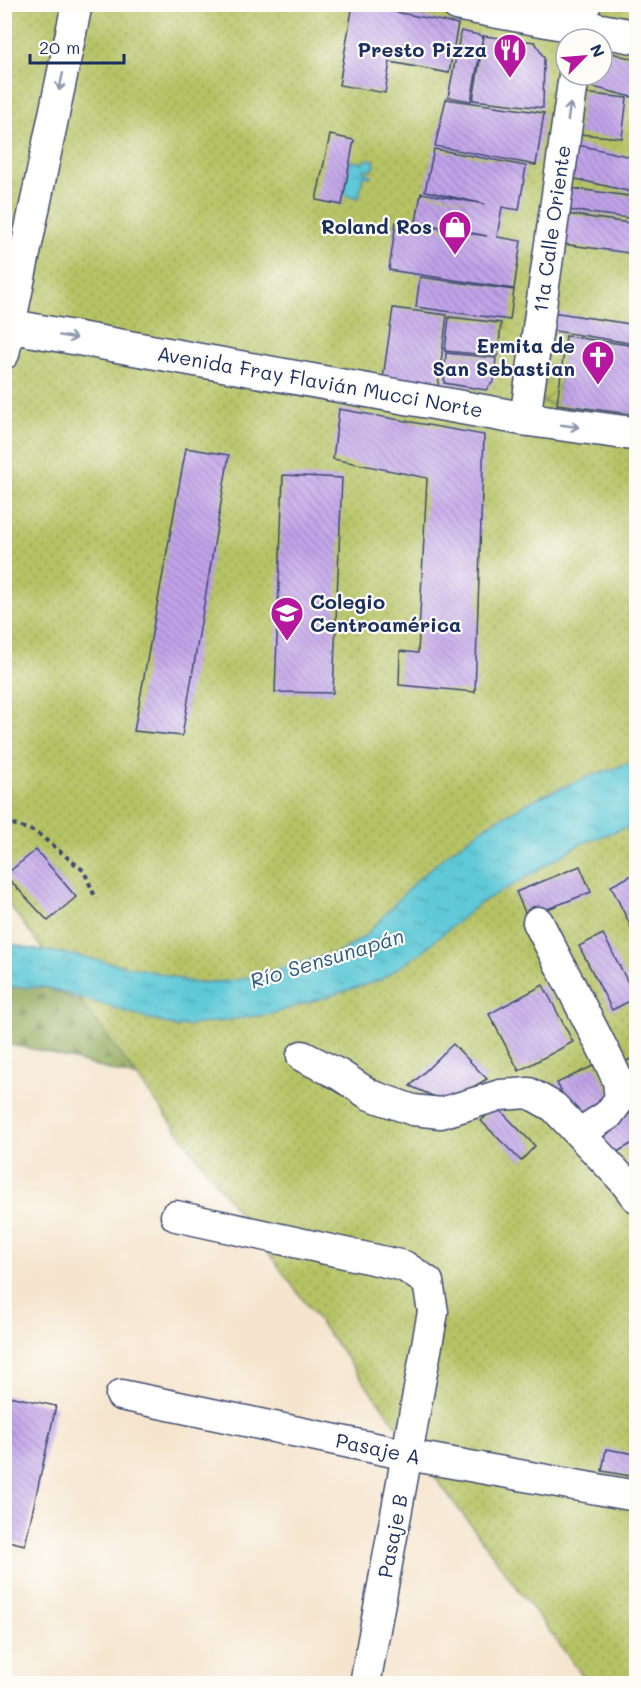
<svg xmlns="http://www.w3.org/2000/svg" width="641" height="1688" viewBox="0 0 641 1688" font-family="Mali,sans-serif">
	<style>
		.forest { fill: url(#forest-firs); stroke: #566c5c; stroke-width: 1.5 }
		.park { fill: url(#park-dots); stroke: #687861; stroke-width: 1.5; fill-rule: evenodd }
		.garden { fill: url(#garden-furrows); stroke: #687861; stroke-width: 1.5 }
		.water { fill: url(#water-ripples); stroke: #3c7c9a; stroke-width: 1.5 }
		.building { fill: url(#building-back-hatch) }
		.lines { fill: none; stroke-linecap: round; stroke-linejoin: round }
		.minor-casing { stroke: #3c4a6f; stroke-width: 33 }
		.major-casing { stroke: #3c4a6f; stroke-width: 36 }
		.path { stroke: #3c4a6f; stroke-width: 4; stroke-dasharray: 4.5 4.5; stroke-linecap: butt }
		.minor { stroke: #fff; stroke-width: 30 }
		.major { stroke: #fff; stroke-width: 33 }
		.oneway { stroke: #8d97ae }
		.labels { text-anchor: middle; stroke-width: 4.5; stroke-linejoin: round; paint-order: stroke }
		.poi-label { font-size: 20px; font-weight: bold; fill: #1b2f5e; stroke: #fdfcf7; text-anchor: end }
		.street-label { font-size: 20px; fill: #1b2f5e; stroke: #fdfcf7 }
		.water-label { font-size: 21px; font-style: italic; fill: #2f5d82; stroke: #fdfcf7 }
	</style>
	<defs>
		<pattern id="forest-firs" width="22" height="20" patternUnits="userSpaceOnUse" patternTransform="scale(1.5)"><rect width="22" height="20" fill="#90a85a"/><path d="M5 1l3.5 6h-7zM16 11l3.5 6h-7z" fill="#75894e"/></pattern>
		<pattern id="park-dots" width="8" height="8" patternUnits="userSpaceOnUse" patternTransform="scale(1.5)"><rect width="8" height="8" fill="#b6c264"/><path d="M2 2h.1M6 6h.1" fill="none" stroke="#939e56" stroke-width="1.8" stroke-linecap="round"/></pattern>
		<pattern id="garden-furrows" width="10" height="10" patternUnits="userSpaceOnUse" patternTransform="scale(1.5)"><rect width="10" height="10" fill="#b6c264"/><path d="M-1 1l2-2M0 10L10 0M9 11l2-2" fill="none" stroke="#939e56"/></pattern>
		<pattern id="water-ripples" width="26" height="14" patternUnits="userSpaceOnUse" patternTransform="scale(1.5)"><rect width="26" height="14" fill="#5ec9d7"/><path d="M2 4q2-2 4 0t4 0M15 11q2-2 4 0t4 0" fill="none" stroke="#4da4b2"/></pattern>
		<pattern id="building-back-hatch" width="6" height="6" patternUnits="userSpaceOnUse" patternTransform="scale(1.5)"><rect width="6" height="6" fill="#c1a3e9"/><path d="M-1 5l2 2M0 0l6 6M5-1l2 2" fill="none" stroke="#9c85c0"/></pattern>
	</defs>
	<rect width="100%" height="100%" fill="#fdfcf7"/>
	<filter id="ink" filterUnits="userSpaceOnUse"><feTurbulence type="fractalNoise" baseFrequency=".0167" numOctaves="2"/><feDisplacementMap in="SourceGraphic" scale="12" xChannelSelector="R" yChannelSelector="G"/><feConvolveMatrix kernelMatrix="1 2 1 2 8 2 1 2 1" color-interpolation-filters="sRGB"/></filter>
	<filter id="wash" filterUnits="userSpaceOnUse"><feTurbulence type="fractalNoise" baseFrequency=".008" numOctaves="4" result="noise"/><feDisplacementMap in="SourceGraphic" scale="24" xChannelSelector="R" yChannelSelector="G"/><feGaussianBlur stdDeviation="1.35" result="paint"/><feColorMatrix in="noise" values="0 0 0 0 0 0 0 0 0 0 0 0 0 0 0 0 0 1.4 0 .05"/><feComposite in="paint" operator="in"/></filter>
	<g filter="url(#wash)">
		<rect width="100%" height="100%" fill="#f5e5ce"/>
		<polygon class="forest" points="4,987 45,987 174,1038 149,1081 38,1050 5,1044"/>
		<path class="park" d="M5,5H636V1683H588L5,899ZM566,39H602V75H566Z"/>
		<polygon class="garden" points="549,334 566,336 557,404 540,402"/>
		<g class="water">
			<polygon points="367,159 374,160 375,166 371,170 364,169 364,172 371,174 371,177 363,176 359,198 344,195 350,161 364,163"/>
			<polygon points="636,761 636,824 580,844 525,878 480,903 420,953 380,980 271,1014 177,1027 45,987 5,987 5,942 27,948 73,955 150,971 195,983 233,981 300,963 342,951 365,936 415,882 445,856 486,826 539,797 588,777"/>
		</g>
		<g id="blocks">
			<g class="building">
				<polygon points="353,4 458,24 449,73 390,62 385,93 339,85"/>
				<polygon points="461,31 483,36 471,101 448,97"/>
				<polygon points="484,36 535,42 544,58 543,108 473,100"/>
				<polygon points="612,53 636,60 636,98 589,86 592,75 602,75 602,54"/>
				<polygon points="583,93 627,98 622,138 579,134"/>
				<polygon points="446,99 544,113 536,165 435,146"/>
				<polygon points="330,135 354,140 342,205 316,200"/>
				<polygon points="574,144 636,158 636,193 567,177"/>
				<polygon points="434,149 526,166 519,210 502,207 497,237 521,241 514,289 389,270 396,222 487,236 416,222 421,193 485,204 425,191"/>
				<polygon points="570,188 636,197 636,219 568,210"/>
				<polygon points="567,214 636,224 636,254 563,244"/>
				<polygon points="420,277 514,290 510,320 416,307"/>
				<polygon points="393,308 447,315 438,386 383,378"/>
				<polygon points="552,312 636,325 636,344 549,330"/>
				<polygon points="449,317 501,323 498,356 445,351"/>
				<polygon points="566,336 636,346 636,415 557,404"/>
				<polygon points="446,353 496,358 494,381 486,390 444,383"/>
				<polygon points="339,409 484,435 475,692 399,685 400,651 418,653 427,478 333,459"/>
				<polygon points="186,448 229,455 182,736 134,731"/>
				<polygon points="283,475 342,478 333,693 275,692"/>
				<polygon points="635,583 636,583 636,608 632,607"/>
				<polygon points="36,850 76,897 48,921 5,875"/>
				<polygon points="580,866 591,892 527,917 516,892"/>
				<polygon points="634,874 636,880 636,937 611,886"/>
				<polygon points="603,934 636,998 612,1010 579,946"/>
				<polygon points="543,985 573,1042 519,1071 489,1014"/>
				<polygon points="453,1044 487,1079 452,1099 442,1100 410,1086"/>
				<polygon points="633,1057 635,1061 636,1060 636,1088 628,1092 614,1069"/>
				<polygon points="595,1065 613,1101 576,1121 557,1083"/>
				<polygon points="496,1106 535,1146 521,1161 481,1121"/>
				<polygon points="636,1110 636,1141 607,1158 593,1133"/>
				<polygon points="4,1395 56,1406 25,1545 4,1540"/>
				<polygon points="606,1449 636,1454 636,1477 602,1471"/>
			</g>
		</g>
	</g>
	<g filter="url(#ink)">
		<use href="#blocks" fill-opacity="0" stroke="#3c4a6f" stroke-width="1.5"/>
		<g class="lines">
			<g class="minor-casing">
				<g id="minor">
					<polyline points="581,39 585,4"/>
					<polyline points="4,354 77,4"/>
					<polyline points="525,419 574,75"/>
					<polyline points="538,922 609,1061 618,1081 620,1099 608,1115 580,1133"/>
					<polyline points="302,1056 340,1075 370,1095 413,1110 441,1113 500,1095 529,1093 554,1107 623,1180 636,1197"/>
					<polyline points="176,1216 404,1266 428,1282 433,1312 365,1684"/>
					<polyline points="121,1395 408,1455 636,1496"/>
				</g>
			</g>
			<g class="major-casing">
				<g id="major">
					<polyline points="458,4 636,37"/>
					<polyline points="4,325 525,419 636,434"/>
				</g>
			</g>
			<polyline class="path" points="4,821 36,832 84,871 96,899"/>
			<use href="#minor" class="minor"/>
			<use href="#major" class="major"/>
		</g>
		<defs><path id="oneway-shaft" d="M-6 0H5M1.5-3L5.5 0L1.5 3" fill="none" stroke-width="1.6" stroke-linecap="round" stroke-linejoin="round" transform="scale(1.5)"/></defs>
		<g class="oneway">
			<use href="#oneway-shaft" transform="translate(61 82) rotate(102)"/>
			<use href="#oneway-shaft" transform="translate(569 112) rotate(-82)"/>
			<use href="#oneway-shaft" transform="translate(68 337) rotate(10)"/>
			<use href="#oneway-shaft" transform="translate(570 426) rotate(8)"/>
		</g>
	</g>
	<defs>
		<g id="restaurant-pin" transform="scale(1.725)"><path d="M0 17L-7.5 6A9.5 9.5 0 1 1 7.5 6Z" fill="#b5179e" stroke="#fdfcf7"/><path d="M-5-6h1v4h1v-4h1v4h1v-4h1v5L-1.5 .5V6h-2V.5L-5-1ZM5-6V6H3V1.5H1.5Q1.5-4 5-6Z" fill="#fff"/></g>
		<g id="shop-pin" transform="scale(1.725)"><path d="M0 17L-7.5 6A9.5 9.5 0 1 1 7.5 6Z" fill="#b5179e" stroke="#fdfcf7"/><path d="M-5-2.5h2.3a2.7 3.5 0 0 1 5.4 0H5L5.5 6h-11ZM-1.5-2.5h3a1.5 2.3 0 0 0-3 0Z" fill="#fff"/></g>
		<g id="church-pin" transform="scale(1.725)"><path d="M0 17L-7.5 6A9.5 9.5 0 1 1 7.5 6Z" fill="#b5179e" stroke="#fdfcf7"/><path d="M-1.2-6h2.4v3.5h3.3v2.4h-3.3V6h-2.4V-.1h-3.3v-2.4h3.3Z" fill="#fff"/></g>
		<g id="school-pin" transform="scale(1.725)"><path d="M0 17L-7.5 6A9.5 9.5 0 1 1 7.5 6Z" fill="#b5179e" stroke="#fdfcf7"/><path d="M0-5L7-2L0 1L-7-2ZM-4 1L0 2.5L4 1V4Q0 6-4 4Z" fill="#fff"/></g>
	</defs>
	<g fill-rule="evenodd">
		<use href="#restaurant-pin" x="510" y="50"/>
		<use href="#shop-pin" x="455" y="227"/>
		<use href="#church-pin" x="598" y="357"/>
		<use href="#school-pin" x="287" y="613"/>
	</g>
	<g class="labels">
		<g class="poi-label">
			<text x="487" y="57">Presto Pizza</text>
			<text x="432" y="234">Roland Ros</text>
			<text x="575" y="353">Ermita de<tspan x="575" dy="23">San Sebastian</tspan></text>
			<text x="310" y="609" text-anchor="start">Colegio<tspan x="310" dy="23">Centroamérica</tspan></text>
		</g>
		<g class="street-label">
			<text transform="translate(552 229) rotate(-82)" y="7">11a Calle Oriente</text>
			<text transform="translate(320 382) rotate(10)" y="7">Avenida Fray Flavián Mucci Norte</text>
			<text transform="translate(378 1449) rotate(12)" y="7">Pasaje A</text>
			<text transform="translate(393 1536) rotate(-79)" y="7">Pasaje B</text>
		</g>
		<g class="water-label">
			<text transform="translate(327 959) rotate(-17)" y="7">Río Sensunapán</text>
		</g>
	</g>
	<rect width="641" height="1688" fill="none" stroke="#fdfcf7" stroke-width="24"/>
	<g transform="translate(584 57) rotate(65)"><circle r="28" fill="#fdfcf7" stroke="#a3aaba" stroke-width="1.5"/>
	<path d="M0-4.5L10 22L0 15L-10 22Z" fill="#b5179e"/>
	<text y="-9" font-size="16" font-weight="bold" text-anchor="middle" fill="#1b2f5e">N</text>
	</g>
	<path d="M30 54v9h94v-9" fill="none" stroke="#1b2f5e" stroke-width="3"/>
	<text x="39" y="54" font-size="18" fill="#1b2f5e" stroke="#fdfcf7" stroke-width="4.5" paint-order="stroke">20 m</text>
</svg>
